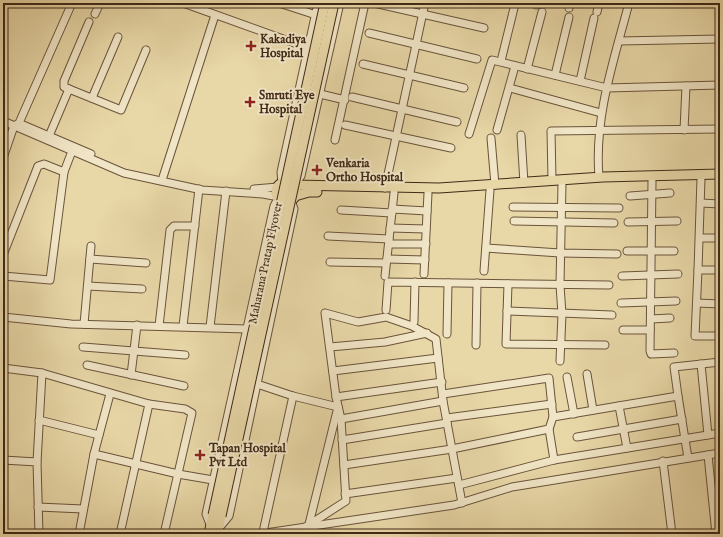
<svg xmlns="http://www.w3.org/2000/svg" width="723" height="537" viewBox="0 0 723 537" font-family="'IM FELL English',serif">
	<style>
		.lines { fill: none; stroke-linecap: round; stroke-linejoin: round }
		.minor-casing { stroke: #6a543b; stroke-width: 9 }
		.major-casing { stroke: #402917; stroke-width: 11 }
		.minor { stroke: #f0e5c6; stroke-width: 7 }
		.major { stroke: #e8d7a7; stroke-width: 9 }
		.major-bridge-casing { stroke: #402917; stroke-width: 11; stroke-linecap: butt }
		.major-bridge { stroke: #e8d7a7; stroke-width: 9 }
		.poi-dot { fill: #8f2418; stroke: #f0e5c6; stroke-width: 1.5 }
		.labels { text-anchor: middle; stroke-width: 4; stroke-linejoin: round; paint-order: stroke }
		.poi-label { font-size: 12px; font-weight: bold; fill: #402917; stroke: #f0e5c6; text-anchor: start }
		.street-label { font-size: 12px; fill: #402917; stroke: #f0e5c6 }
	</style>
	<rect width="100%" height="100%" fill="#e8d7a7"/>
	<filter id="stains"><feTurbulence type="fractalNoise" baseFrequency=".005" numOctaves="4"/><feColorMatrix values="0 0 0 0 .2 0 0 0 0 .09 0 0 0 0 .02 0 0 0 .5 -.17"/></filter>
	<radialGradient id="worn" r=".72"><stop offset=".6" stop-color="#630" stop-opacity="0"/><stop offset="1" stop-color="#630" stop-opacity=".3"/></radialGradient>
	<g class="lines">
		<g class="minor-casing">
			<g id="minor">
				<polyline points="183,3 308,48"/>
				<polyline points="279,3 316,15"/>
				<polyline points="374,3 484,28"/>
				<polyline points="536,5 537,3"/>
				<polyline points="569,8 570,3"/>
				<polyline points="597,12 599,3"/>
				<polyline points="95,14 100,3"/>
				<polyline points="89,22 64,81 64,87 121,110 146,50"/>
				<polyline points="369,33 477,59"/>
				<polyline points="619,41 720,39"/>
				<polyline points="501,61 515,4"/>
				<polyline points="363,64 464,88"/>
				<polyline points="527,69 542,12"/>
				<polyline points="555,75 569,17"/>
				<polyline points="580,81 594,18"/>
				<polyline points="510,88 601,113"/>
				<polyline points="320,94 345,100"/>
				<polyline points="352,97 457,122"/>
				<polyline points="92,98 118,37"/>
				<polyline points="3,121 124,173 202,190 263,194 279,197 274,206 206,514 211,527"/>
				<polyline points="23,125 91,154"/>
				<polyline points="345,125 451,148"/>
				<polyline points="497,130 515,66"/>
				<polyline points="684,130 686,86"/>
				<polyline points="469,134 492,60 607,88 720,85"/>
				<polyline points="521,135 524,183"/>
				<polyline points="49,136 69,89"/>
				<polyline points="491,138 495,185"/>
				<polyline points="335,140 365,3"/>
				<polyline points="3,158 14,126 19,123 72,3"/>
				<polyline points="163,177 215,15"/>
				<path d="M599,177C594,117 614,60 629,3"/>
				<polyline points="552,180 551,131 720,129"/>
				<polyline points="652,181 650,351 651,354 674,353"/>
				<polyline points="282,183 281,172 318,3"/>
				<polyline points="295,184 301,176 340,3"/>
				<polyline points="385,188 425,3"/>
				<polyline points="254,189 278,187"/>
				<polyline points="630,196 670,193"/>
				<polyline points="701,203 720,204"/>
				<polyline points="513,207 619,208"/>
				<polyline points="392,209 427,211"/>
				<polyline points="341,210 392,213"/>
				<polyline points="514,221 614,223"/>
				<polyline points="628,222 677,221"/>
				<polyline points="390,228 426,229"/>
				<polyline points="328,236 389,239"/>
				<polyline points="700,238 720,238"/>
				<polyline points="389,244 426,244"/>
				<polyline points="486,248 560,253 617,254"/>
				<polyline points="627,251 674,251"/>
				<polyline points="3,255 38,166 44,164 64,172"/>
				<polyline points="90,259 146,263"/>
				<polyline points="387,259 425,260"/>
				<polyline points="330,262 386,263"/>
				<polyline points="698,270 701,178"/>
				<polyline points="720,270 698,270 695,336 720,336"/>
				<polyline points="484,271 490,190"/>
				<polyline points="424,274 428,193"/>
				<polyline points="3,276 50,280 64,172 72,151"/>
				<polyline points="385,276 394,193"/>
				<polyline points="622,276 678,274"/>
				<polyline points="508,284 506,344 605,345"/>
				<polyline points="88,286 142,289"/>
				<polyline points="621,303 676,301"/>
				<polyline points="697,303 720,304"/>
				<polyline points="386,310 388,282 609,285"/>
				<polyline points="507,311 612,315"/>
				<polyline points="3,317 71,324 247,329"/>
				<polyline points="651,319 670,318"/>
				<polyline points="414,322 415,282"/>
				<polyline points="84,324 91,246"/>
				<polyline points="159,326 170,230 174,226 195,226"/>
				<polyline points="183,326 199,189"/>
				<polyline points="210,327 226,191"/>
				<polyline points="623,330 650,330"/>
				<polyline points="447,334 448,283"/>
				<polyline points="476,345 477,283"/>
				<polyline points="83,347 185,355"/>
				<polyline points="330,347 385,342 427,333"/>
				<polyline points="560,361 562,314 560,285 562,183"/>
				<polyline points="701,364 708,435"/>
				<polyline points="87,365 184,386"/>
				<polyline points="3,368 42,373 37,462"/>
				<polyline points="333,371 438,358"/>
				<polyline points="42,373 149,404 120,534"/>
				<polyline points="587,374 593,410"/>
				<polyline points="131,375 137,325"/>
				<polyline points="567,377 574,414"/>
				<polyline points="257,384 293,396 338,407 309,524"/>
				<polyline points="443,394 549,378 553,417"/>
				<polyline points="678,396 674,367 720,362"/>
				<polyline points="336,397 442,382"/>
				<polyline points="149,404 185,409 192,413 164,534"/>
				<polyline points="619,406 627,448"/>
				<polyline points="447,418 552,404"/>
				<polyline points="341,419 443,401"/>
				<polyline points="39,420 99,435"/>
				<polyline points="549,429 554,460"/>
				<polyline points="577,437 682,419"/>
				<polyline points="342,440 447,423"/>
				<polyline points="94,454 178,474 213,480"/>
				<polyline points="708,455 716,534"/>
				<polyline points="3,460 37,462 39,534"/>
				<polyline points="663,461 672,534"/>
				<polyline points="344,465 452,449 549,429 553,417 678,396 688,458"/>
				<polyline points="459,485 554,460 720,433"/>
				<polyline points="345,494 457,478"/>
				<polyline points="38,507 83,509"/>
				<polyline points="219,528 229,516 294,209 291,200"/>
				<polyline points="304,528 346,501 341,419 336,397 325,313 358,322 386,317 412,326 436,339 443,401 462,503"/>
				<polyline points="263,532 293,396"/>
				<polyline points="79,534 94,454 110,394"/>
				<polyline points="259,534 454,505 512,487 720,453"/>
			</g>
		</g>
		<g class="major-casing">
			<g id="major">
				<circle cx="286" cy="192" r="10"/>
				<polyline points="294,185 439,188 603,177 720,174"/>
				<polyline points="295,196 309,192 317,192"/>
				<polyline points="209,534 213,515"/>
				<polyline points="217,534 221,516"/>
			</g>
		</g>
		<use href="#minor" class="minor"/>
		<use href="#major" class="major"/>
		<g class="major-bridge-casing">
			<g id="major-bridge">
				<polyline points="213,515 325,3"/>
				<polyline points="221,516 334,3"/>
			</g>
		</g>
		<use href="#major-bridge" class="major-bridge"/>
	</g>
	<g class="poi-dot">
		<path d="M249 40h4v4h4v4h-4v4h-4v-4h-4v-4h4z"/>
		<path d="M248 96h4v4h4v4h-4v4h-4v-4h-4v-4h4z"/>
		<path d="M315 164h4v4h4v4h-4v4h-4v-4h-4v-4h4z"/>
		<path d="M198 449h4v4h4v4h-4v4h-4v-4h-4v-4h4z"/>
	</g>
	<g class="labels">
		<g class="poi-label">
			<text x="260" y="43">Kakadiya<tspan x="260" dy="14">Hospital</tspan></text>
			<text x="259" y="99">Smruti Eye<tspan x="259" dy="14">Hospital</tspan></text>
			<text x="326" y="167">Venkaria<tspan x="326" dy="14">Ortho Hospital</tspan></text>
			<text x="209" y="452">Tapan Hospital<tspan x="209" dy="14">Pvt Ltd</tspan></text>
		</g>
		<g class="street-label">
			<text transform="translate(265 263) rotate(-78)" y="4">Maharana Pratap Flyover</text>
		</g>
	</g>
	<rect width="723" height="537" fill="none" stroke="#e8d7a7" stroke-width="16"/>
	<rect x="4" y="4" width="715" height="529" fill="none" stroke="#402917" stroke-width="2"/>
	<rect x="8" y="8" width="707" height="521" fill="none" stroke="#402917"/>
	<rect width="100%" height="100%" filter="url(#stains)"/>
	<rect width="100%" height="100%" fill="url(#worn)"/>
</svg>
